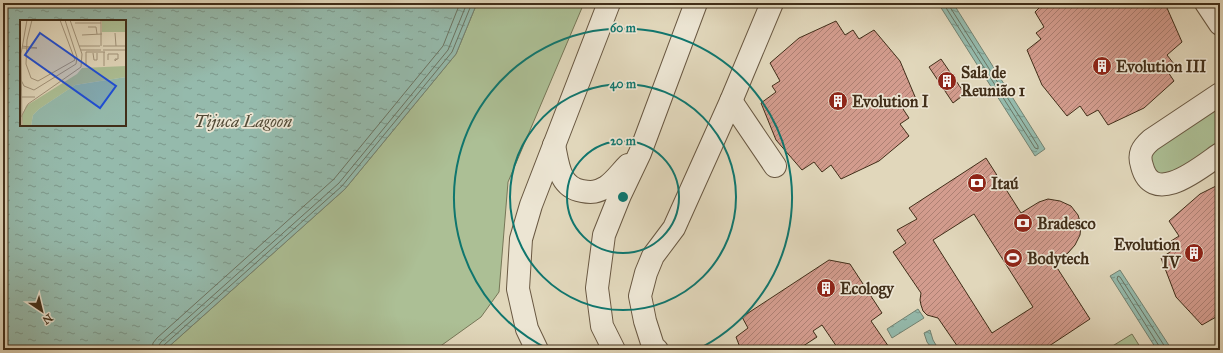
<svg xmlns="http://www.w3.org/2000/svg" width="1223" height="353" viewBox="0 0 1223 353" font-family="'IM FELL Great Primer',serif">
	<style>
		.grass { fill: #acbf95; stroke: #767657 }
		.water { fill: url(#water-ripples); stroke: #738271; fill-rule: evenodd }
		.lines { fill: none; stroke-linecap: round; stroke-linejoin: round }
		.shore { stroke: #6b7462; stroke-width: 1 }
		.building { fill: url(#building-hatch); stroke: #412e19; fill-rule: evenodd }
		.minor-casing { stroke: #695842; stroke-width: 24 }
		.minor { stroke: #ece5d3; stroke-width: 22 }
		.ring { fill: none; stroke: #0f766e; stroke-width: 2 }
		.labels { text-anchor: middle; stroke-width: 3.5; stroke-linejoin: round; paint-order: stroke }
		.poi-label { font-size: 16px; font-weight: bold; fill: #412e19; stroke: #ece5d3; text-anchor: start }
		.water-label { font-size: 17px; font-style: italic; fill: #524a36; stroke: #ece5d3 }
		.inset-river { fill: none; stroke: #95baac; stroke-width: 2 }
		.inset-road { fill: none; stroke: #a1937a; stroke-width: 1 }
		.view { fill: #1d4ed8; fill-opacity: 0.15; stroke: #1d4ed8; stroke-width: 2 }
		.inset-edge { fill: none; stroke: #412e19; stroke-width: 2 }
		.centre { fill: #0f766e; stroke: #ece5d3; stroke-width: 2 }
		.ring-label { font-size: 12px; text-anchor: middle; font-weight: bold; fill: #0f766e; stroke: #ece5d3; stroke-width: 3.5; stroke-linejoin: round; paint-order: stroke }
	</style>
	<defs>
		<pattern id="water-ripples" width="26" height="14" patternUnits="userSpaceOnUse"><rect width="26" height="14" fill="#95baac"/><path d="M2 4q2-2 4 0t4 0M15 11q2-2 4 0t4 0" fill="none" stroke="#7b988b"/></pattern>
		<pattern id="building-hatch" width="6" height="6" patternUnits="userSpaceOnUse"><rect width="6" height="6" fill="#d39c8e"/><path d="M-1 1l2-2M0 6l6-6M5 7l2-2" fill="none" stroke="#ad8073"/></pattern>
	</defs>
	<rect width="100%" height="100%" fill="#e1d7bb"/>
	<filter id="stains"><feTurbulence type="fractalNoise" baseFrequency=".005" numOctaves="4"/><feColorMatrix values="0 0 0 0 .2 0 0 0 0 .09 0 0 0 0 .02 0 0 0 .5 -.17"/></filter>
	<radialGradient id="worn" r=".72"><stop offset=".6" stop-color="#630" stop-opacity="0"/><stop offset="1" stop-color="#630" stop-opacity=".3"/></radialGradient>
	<g class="grass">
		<polygon points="477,3 584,3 508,182 499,292 481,317 435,350 165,350 345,189 456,54"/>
		<polygon points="1220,106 1220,144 1169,175 1150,172 1147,158 1153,148"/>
		<polygon points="1132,334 1142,350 1106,350"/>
	</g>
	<g class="water">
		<path d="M3,3H477L456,54L345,189L165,350H3ZM21,21H125V125H21Z"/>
		<polygon points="938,3 953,3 1045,149 1035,156"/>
		<polygon points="1120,270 1172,350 1157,350 1110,276"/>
		<polygon points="918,309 924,318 892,338 887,329"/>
		<polygon points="930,330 933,340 939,350 933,350 927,342 924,333"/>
	</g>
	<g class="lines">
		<g class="shore">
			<polyline points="943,3 1035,148 1038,149 1038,146 950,7 950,3"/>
			<polyline points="152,350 153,343 157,338 334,179 443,46 460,3"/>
			<polyline points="158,350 159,345 161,342 339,183 448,50 467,3"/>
			<polyline points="163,350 164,345 342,186 452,52 472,3"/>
			<polyline points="1160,350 1159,346 1117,279 1118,276 1120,277 1167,350"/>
		</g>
	</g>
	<g class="building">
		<polygon points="1044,3 1163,3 1167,8 1182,42 1167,55 1174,64 1166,69 1174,81 1144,108 1108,125 1098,110 1087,116 1080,106 1067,116 1042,85 1027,50 1041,39 1036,33 1044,27 1035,12"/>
		<polygon points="836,21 845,35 853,30 859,39 874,30 900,61 916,99 903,109 909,118 900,124 909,136 879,161 841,179 831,165 822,172 814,162 802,170 776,140 761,103 776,92 772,86 780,81 770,63 799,38"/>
		<polygon points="941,59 965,94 953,103 929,67"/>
		<path d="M986,158L1021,213L1039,202L1048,199L1060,201L1071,206L1078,215L1081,225L1080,235L1075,245L1068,253L1054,263L1090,319L1043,350H960L938,318L927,315L923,311L921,305L920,300L921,293L893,252L906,243L897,230L917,219L909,208ZM974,214L1033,307L992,333L933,240Z"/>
		<polygon points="1220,184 1220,323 1216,317 1202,325 1176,297 1161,258 1176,248 1171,241 1179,236 1169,221 1200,194"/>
		<polygon points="829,260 850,264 882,313 871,321 891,350 839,350 822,325 813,331 817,337 797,350 741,350 736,337 748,328 742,317"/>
	</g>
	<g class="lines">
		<g class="minor-casing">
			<g id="minor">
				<polyline points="1206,3 1220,24"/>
				<path d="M1220,94L1151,140C1142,148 1138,154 1142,166C1153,208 1201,167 1220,154"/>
				<polyline points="731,101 775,166"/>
				<path d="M554,145C558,164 559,187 582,191C592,193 597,192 606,187C614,182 621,172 628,165"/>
				<polyline points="537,350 527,329 518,289 521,239 531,205 609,3"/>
				<polyline points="614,350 602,326 597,288 604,235 620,195 640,153 696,3"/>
				<polyline points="657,350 653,346 645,321 640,296 646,273 653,256 674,228 731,101 772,3"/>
			</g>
		</g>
		<use href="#minor" class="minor"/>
	</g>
	<g class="ring">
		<circle cx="623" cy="197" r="56"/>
		<circle cx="623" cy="197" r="113"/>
		<path d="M550 350A169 169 0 1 1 696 350"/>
	</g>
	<defs>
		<g id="building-disc" transform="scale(1)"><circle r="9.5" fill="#8f2418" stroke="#ece5d3"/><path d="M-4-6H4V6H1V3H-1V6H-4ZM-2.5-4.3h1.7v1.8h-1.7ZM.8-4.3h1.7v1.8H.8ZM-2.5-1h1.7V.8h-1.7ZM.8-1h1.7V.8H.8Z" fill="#fff"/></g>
		<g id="bank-disc" transform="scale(1)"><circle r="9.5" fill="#8f2418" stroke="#ece5d3"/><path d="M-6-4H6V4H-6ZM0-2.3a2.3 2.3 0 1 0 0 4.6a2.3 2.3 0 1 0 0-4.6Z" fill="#fff"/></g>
		<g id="stadium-disc" transform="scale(1)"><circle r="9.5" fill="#8f2418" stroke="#ece5d3"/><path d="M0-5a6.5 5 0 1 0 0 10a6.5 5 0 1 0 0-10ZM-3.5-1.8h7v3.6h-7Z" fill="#fff"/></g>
	</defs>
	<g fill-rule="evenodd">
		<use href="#building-disc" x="1102" y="66"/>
		<use href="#building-disc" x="947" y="81"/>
		<use href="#building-disc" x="838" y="101"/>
		<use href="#bank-disc" x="977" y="183"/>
		<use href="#bank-disc" x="1023" y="223"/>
		<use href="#building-disc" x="1194" y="253"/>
		<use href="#stadium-disc" x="1013" y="258"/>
		<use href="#building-disc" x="826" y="288"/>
	</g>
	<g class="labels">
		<g class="poi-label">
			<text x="1116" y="72">Evolution III</text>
			<text x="961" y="78">Sala de<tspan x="961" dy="18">Reunião 1</tspan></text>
			<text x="852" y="107">Evolution I</text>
			<text x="991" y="189">Itaú</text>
			<text x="1037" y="229">Bradesco</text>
			<text x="1180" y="250" text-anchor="end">Evolution<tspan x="1180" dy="18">IV</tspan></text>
			<text x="1027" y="264">Bodytech</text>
			<text x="840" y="294">Ecology</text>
		</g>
		<g class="water-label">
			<text x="243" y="127">Tijuca Lagoon</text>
		</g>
	</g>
	<g transform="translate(20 20)">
		<rect width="106" height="106" fill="#e1d7bb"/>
		<path d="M106,46V57L55,65L19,89L13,95L11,106H3L2,96L6,86L57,54L62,48Z" fill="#acbf95"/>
		<path d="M82,0H106V12H82Z" fill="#acbf95"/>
		<path d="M106,57V106H11L13,95L19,89L55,65Z" fill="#95baac"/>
		<path class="inset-river" d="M96,60L100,106M97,60L106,72"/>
		<path class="inset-road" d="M12,0L7,20L6,44L11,58L18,61L55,40L40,0M55,3H81M68,7H76L77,14M95,13L96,26M62,15L82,14M2,26L17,28M59,26H80M81,26V0M83,26H106M2,28H17M61,30H81M83,30H106M84,32V46M73,33L74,40H77V33M88,40V34H98V39H95V41L97,39M66,45V32H85M1,60L4,66L14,70L56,44L57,37L45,0M1,77H15M1,97L8,84L61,47L62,34L50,0M2,106L1,34L7,0"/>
		<path class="view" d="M20,13L96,66L80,88L5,35Z"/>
		<rect width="106" height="106" class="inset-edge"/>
	</g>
	<circle cx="623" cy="197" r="6" class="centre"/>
	<g class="ring-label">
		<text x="623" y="32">60 m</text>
		<text x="623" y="88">40 m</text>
		<text x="623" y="145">20 m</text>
	</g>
	<rect width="1223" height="353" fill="none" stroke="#e1d7bb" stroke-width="16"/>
	<rect x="4" y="4" width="1215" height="345" fill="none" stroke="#412e19" stroke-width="2"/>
	<rect x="8" y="8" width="1207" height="337" fill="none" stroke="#412e19"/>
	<g transform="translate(42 311) rotate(145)" stroke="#ece5d3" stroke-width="3" paint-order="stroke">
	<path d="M0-3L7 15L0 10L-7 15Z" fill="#412e19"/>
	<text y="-6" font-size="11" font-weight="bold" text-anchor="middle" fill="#412e19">N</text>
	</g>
	<rect width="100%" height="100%" filter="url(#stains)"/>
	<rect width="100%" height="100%" fill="url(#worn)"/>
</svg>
